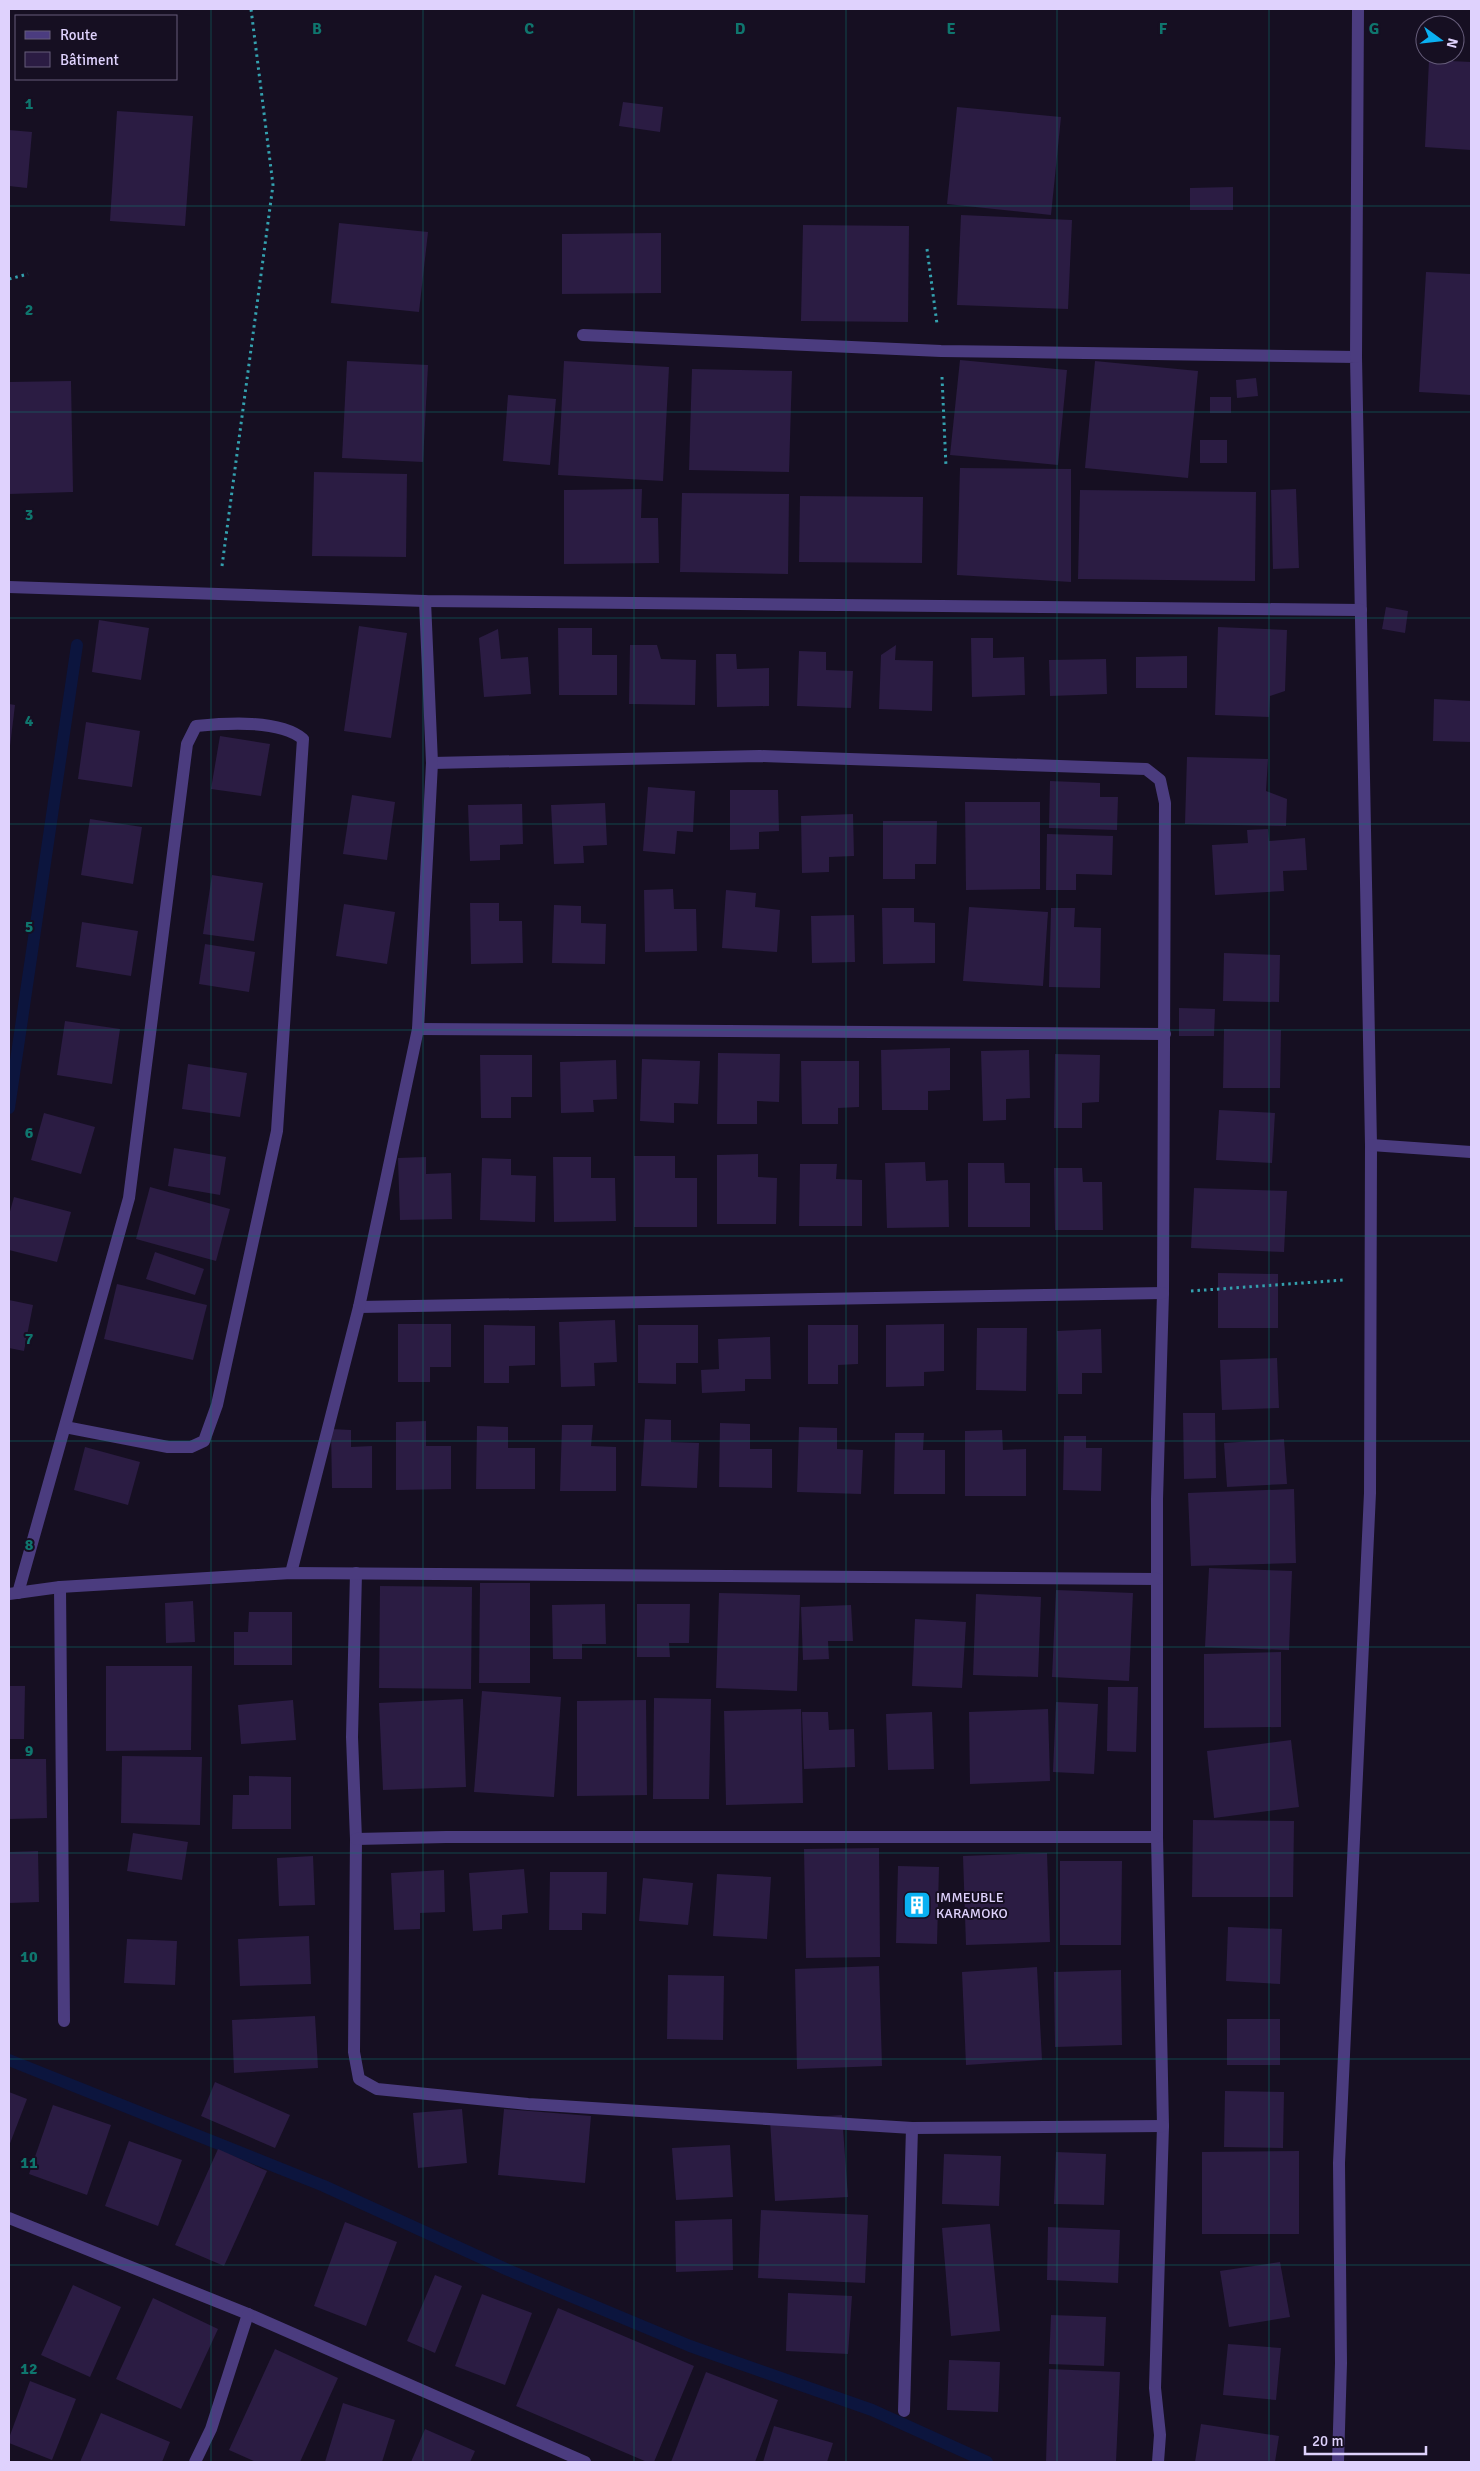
<svg xmlns="http://www.w3.org/2000/svg" width="1480" height="2471" viewBox="0 0 1480 2471" font-family="Signika,sans-serif">
	<style>
		.lines { fill: none; stroke-linecap: round; stroke-linejoin: round }
		.stream { stroke: #0c153e; stroke-width: 12 }
		.building { fill: #2b1c43 }
		.path { stroke: #34a1af; stroke-width: 3; stroke-dasharray: 2.5 4; stroke-linecap: butt }
		.street { stroke: #4b3c7f; stroke-width: 12 }
		.grid { fill: none; stroke: #0f766e; stroke-width: 1; stroke-opacity: 0.55 }
		.labels { text-anchor: middle; stroke-width: 4; stroke-linejoin: round; paint-order: stroke }
		.poi-label { font-size: 14px; fill: #dfd2fd; stroke: #160f22; text-anchor: start }
		.grid-label { font-size: 16px; text-anchor: middle; font-weight: bold; fill: #0f766e; stroke: #160f22; stroke-width: 4; stroke-linejoin: round; paint-order: stroke }
	</style>
	<rect width="100%" height="100%" fill="#160f22"/>
	<g class="lines">
		<g class="stream">
			<polyline points="9,1108 77,645"/>
			<polyline points="9,2060 324,2186 508,2270 690,2346 872,2410 987,2462"/>
		</g>
	</g>
	<g class="building">
		<polygon points="1429,60 1471,62 1471,150 1425,147"/>
		<polygon points="623,102 663,107 660,132 619,126"/>
		<polygon points="957,107 1061,117 1051,215 947,204"/>
		<polygon points="117,111 193,116 185,226 110,221"/>
		<polygon points="9,130 32,132 27,188 9,186"/>
		<polygon points="1233,187 1233,210 1190,210 1190,188"/>
		<polygon points="961,215 1072,220 1068,309 957,305"/>
		<polygon points="339,223 428,232 419,312 331,303"/>
		<polygon points="803,225 909,226 908,322 801,321"/>
		<polygon points="661,233 661,293 562,294 562,234"/>
		<polygon points="1426,272 1471,274 1471,395 1419,392"/>
		<polygon points="960,360 1067,370 1058,465 950,455"/>
		<polygon points="347,361 428,365 423,462 342,458"/>
		<polygon points="564,361 669,367 663,481 558,475"/>
		<polygon points="1095,361 1198,371 1188,478 1085,468"/>
		<polygon points="692,369 792,371 789,472 689,470"/>
		<polygon points="1256,378 1258,396 1237,398 1236,380"/>
		<polygon points="71,381 73,492 9,494 9,382"/>
		<polygon points="508,395 556,399 550,465 503,461"/>
		<rect x="1210" y="397" width="21" height="16"/>
		<rect x="1200" y="440" width="27" height="23"/>
		<polygon points="960,468 1071,469 1071,582 957,575"/>
		<polygon points="314,472 407,474 406,557 312,556"/>
		<polygon points="642,489 641,518 658,518 659,563 564,564 564,490"/>
		<polygon points="1296,489 1299,568 1273,569 1271,490"/>
		<polygon points="1080,490 1256,492 1255,581 1078,579"/>
		<polygon points="682,493 789,494 788,574 680,572"/>
		<polygon points="800,496 923,497 922,563 799,562"/>
		<polygon points="1386,607 1408,611 1405,633 1382,629"/>
		<polygon points="99,620 149,628 141,680 92,672"/>
		<polygon points="359,626 407,633 391,738 344,731"/>
		<polygon points="1218,627 1287,630 1285,691 1270,696 1269,717 1215,715"/>
		<polygon points="558,628 592,628 592,655 617,655 617,695 559,695"/>
		<polygon points="498,629 501,659 528,657 531,694 484,697 479,638"/>
		<polygon points="971,638 993,638 993,658 1024,657 1025,695 972,697"/>
		<polygon points="630,645 657,645 661,659 696,660 695,705 629,704"/>
		<polygon points="896,645 895,660 933,661 932,711 879,709 881,655"/>
		<polygon points="799,651 826,652 826,670 853,671 851,708 797,706"/>
		<polygon points="716,654 736,654 737,669 769,668 769,706 717,707"/>
		<polygon points="1187,656 1187,688 1136,688 1136,657"/>
		<polygon points="1106,659 1107,694 1050,696 1049,660"/>
		<polygon points="1434,699 1471,701 1471,742 1433,741"/>
		<polygon points="9,704 15,705 10,746 9,746"/>
		<polygon points="86,722 140,731 132,787 78,779"/>
		<polygon points="220,736 270,744 261,796 211,789"/>
		<polygon points="1187,757 1268,759 1266,791 1287,799 1286,826 1185,824"/>
		<polygon points="1050,781 1100,783 1100,797 1118,797 1117,830 1049,828"/>
		<polygon points="648,787 695,791 693,832 677,831 675,854 643,851"/>
		<polygon points="730,790 778,790 779,831 759,832 759,849 730,850"/>
		<polygon points="352,795 395,802 387,860 343,854"/>
		<polygon points="965,802 1040,802 1040,889 966,890"/>
		<polygon points="605,803 607,845 583,846 584,863 554,864 551,805"/>
		<polygon points="522,804 523,844 500,845 500,860 470,861 468,805"/>
		<polygon points="853,814 854,856 829,857 829,872 802,873 801,816"/>
		<polygon points="90,819 142,827 133,884 81,875"/>
		<polygon points="883,821 937,821 936,864 915,864 915,879 883,879"/>
		<polygon points="1268,829 1269,841 1305,838 1307,870 1283,871 1284,891 1215,895 1212,845 1248,843 1247,830"/>
		<polygon points="1047,834 1113,836 1112,875 1076,874 1076,890 1046,890"/>
		<polygon points="212,875 263,883 254,941 203,934"/>
		<polygon points="673,889 674,909 696,909 697,951 645,952 644,890"/>
		<polygon points="726,890 756,893 755,907 780,910 777,952 722,948"/>
		<polygon points="470,903 499,903 499,921 522,921 523,963 471,964"/>
		<polygon points="344,904 395,912 387,964 336,956"/>
		<polygon points="554,905 581,906 581,923 606,924 605,964 552,963"/>
		<polygon points="969,907 1048,912 1043,986 963,981"/>
		<polygon points="882,908 914,908 914,922 935,923 935,963 883,964"/>
		<polygon points="1051,908 1075,908 1074,927 1101,928 1100,988 1049,987"/>
		<polygon points="854,915 855,962 812,963 811,916"/>
		<polygon points="82,922 138,931 131,976 76,967"/>
		<polygon points="205,944 255,952 249,992 199,984"/>
		<polygon points="1224,953 1280,955 1279,1002 1223,1001"/>
		<polygon points="1179,1008 1215,1009 1214,1036 1179,1036"/>
		<polygon points="65,1021 120,1029 112,1084 57,1075"/>
		<polygon points="1224,1029 1281,1030 1280,1088 1223,1088"/>
		<polygon points="950,1048 950,1090 928,1091 928,1110 882,1110 881,1050"/>
		<polygon points="1029,1050 1030,1098 1006,1099 1006,1120 983,1121 981,1051"/>
		<polygon points="718,1053 780,1054 779,1102 757,1101 757,1124 717,1124"/>
		<polygon points="1055,1054 1100,1055 1099,1102 1082,1103 1082,1128 1054,1128"/>
		<polygon points="480,1055 532,1055 532,1097 511,1097 511,1118 481,1118"/>
		<polygon points="642,1059 700,1061 698,1104 674,1103 674,1123 640,1121"/>
		<polygon points="616,1060 617,1099 593,1100 594,1112 561,1113 560,1062"/>
		<polygon points="801,1061 859,1061 859,1107 838,1108 838,1124 802,1124"/>
		<polygon points="188,1064 247,1073 240,1117 182,1109"/>
		<polygon points="1219,1110 1275,1113 1272,1163 1216,1160"/>
		<polygon points="44,1113 95,1127 81,1174 31,1160"/>
		<polygon points="174,1148 226,1157 220,1195 168,1186"/>
		<polygon points="758,1154 758,1177 777,1178 776,1224 717,1224 717,1155"/>
		<polygon points="634,1156 675,1156 675,1178 697,1178 697,1227 634,1227"/>
		<polygon points="426,1157 426,1174 451,1173 452,1219 400,1220 398,1158"/>
		<polygon points="553,1157 591,1157 591,1178 615,1178 616,1221 554,1222"/>
		<polygon points="482,1158 511,1159 511,1175 536,1176 535,1222 480,1220"/>
		<polygon points="925,1162 926,1181 948,1180 949,1227 887,1228 885,1163"/>
		<polygon points="968,1163 1004,1163 1005,1183 1030,1183 1030,1227 968,1227"/>
		<polygon points="800,1164 837,1164 836,1179 862,1180 862,1226 799,1226"/>
		<polygon points="1054,1168 1082,1168 1083,1182 1102,1182 1103,1230 1055,1230"/>
		<polygon points="150,1187 230,1209 216,1261 136,1239"/>
		<polygon points="1194,1188 1287,1191 1284,1252 1191,1248"/>
		<polygon points="14,1197 71,1212 57,1262 9,1250 9,1215"/>
		<polygon points="155,1252 204,1269 195,1295 146,1279"/>
		<polygon points="1218,1273 1278,1274 1278,1328 1218,1328"/>
		<polygon points="117,1284 207,1305 193,1360 104,1339"/>
		<polygon points="9,1300 33,1305 24,1351 9,1348"/>
		<polygon points="615,1320 617,1362 594,1363 595,1386 561,1387 559,1322"/>
		<polygon points="398,1324 451,1324 451,1367 430,1367 430,1382 398,1382"/>
		<polygon points="944,1324 944,1371 924,1372 924,1386 886,1387 886,1325"/>
		<polygon points="484,1325 535,1326 535,1365 509,1366 509,1383 484,1383"/>
		<polygon points="638,1325 698,1325 698,1363 676,1363 676,1384 638,1383"/>
		<polygon points="808,1325 858,1325 858,1364 838,1365 838,1384 808,1384"/>
		<polygon points="977,1328 1027,1328 1026,1391 976,1390"/>
		<polygon points="1101,1329 1102,1373 1082,1373 1082,1394 1058,1394 1057,1331"/>
		<polygon points="770,1337 771,1379 745,1379 745,1391 702,1393 701,1370 719,1369 718,1339"/>
		<polygon points="1277,1358 1279,1408 1222,1410 1220,1360"/>
		<polygon points="1183,1413 1215,1413 1216,1478 1184,1479"/>
		<polygon points="645,1419 671,1420 671,1442 699,1443 697,1488 641,1486"/>
		<polygon points="426,1421 426,1446 451,1446 451,1489 396,1490 396,1422"/>
		<polygon points="720,1423 750,1424 750,1449 772,1449 772,1488 719,1487"/>
		<polygon points="562,1425 593,1425 591,1446 616,1447 616,1491 560,1491"/>
		<polygon points="477,1426 508,1427 508,1448 535,1448 535,1489 476,1489"/>
		<polygon points="799,1427 837,1428 837,1449 863,1450 861,1494 797,1492"/>
		<polygon points="331,1429 351,1430 351,1447 372,1446 372,1488 332,1488"/>
		<polygon points="1002,1430 1003,1450 1026,1449 1026,1496 965,1496 965,1431"/>
		<polygon points="895,1433 924,1433 923,1450 945,1450 945,1494 894,1494"/>
		<polygon points="1064,1436 1086,1436 1086,1448 1102,1448 1101,1491 1063,1490"/>
		<polygon points="1284,1439 1287,1484 1227,1487 1224,1443"/>
		<polygon points="85,1447 140,1462 128,1505 74,1490"/>
		<polygon points="1294,1489 1296,1563 1191,1566 1188,1493"/>
		<polygon points="1209,1568 1292,1571 1289,1650 1205,1647"/>
		<polygon points="480,1583 530,1583 530,1683 479,1683"/>
		<polygon points="380,1586 472,1587 471,1689 379,1688"/>
		<polygon points="1056,1590 1133,1593 1129,1681 1052,1677"/>
		<polygon points="719,1593 800,1595 797,1691 716,1688"/>
		<polygon points="976,1594 1041,1597 1038,1677 973,1675"/>
		<polygon points="193,1601 195,1642 166,1643 165,1603"/>
		<polygon points="605,1604 606,1644 582,1644 582,1659 553,1659 552,1605"/>
		<polygon points="637,1604 690,1604 689,1643 669,1643 670,1657 637,1657"/>
		<polygon points="851,1605 853,1641 828,1641 829,1659 803,1660 801,1607"/>
		<polygon points="249,1612 292,1612 292,1665 234,1665 234,1632 248,1632"/>
		<polygon points="915,1619 966,1622 962,1688 912,1686"/>
		<polygon points="1281,1652 1281,1727 1204,1728 1204,1654"/>
		<polygon points="106,1666 192,1666 191,1750 106,1751"/>
		<polygon points="9,1686 25,1686 24,1739 9,1739"/>
		<polygon points="1108,1687 1138,1687 1136,1752 1107,1751"/>
		<polygon points="482,1691 561,1697 554,1797 474,1792"/>
		<polygon points="654,1698 711,1699 709,1799 653,1799"/>
		<polygon points="463,1699 466,1787 383,1790 379,1703"/>
		<polygon points="293,1700 296,1740 241,1744 238,1705"/>
		<polygon points="646,1700 647,1795 577,1796 577,1701"/>
		<polygon points="1056,1702 1098,1704 1094,1774 1053,1772"/>
		<polygon points="801,1709 803,1803 726,1805 724,1711"/>
		<polygon points="1048,1709 1050,1781 970,1784 969,1712"/>
		<polygon points="802,1712 828,1712 829,1730 854,1729 855,1767 804,1769"/>
		<polygon points="932,1712 934,1769 888,1770 886,1714"/>
		<polygon points="1291,1740 1299,1807 1214,1818 1207,1751"/>
		<polygon points="122,1756 202,1757 200,1825 121,1823"/>
		<polygon points="9,1759 46,1759 47,1818 9,1819"/>
		<polygon points="249,1776 291,1777 291,1829 232,1829 233,1795 249,1795"/>
		<polygon points="1193,1820 1294,1821 1293,1897 1192,1897"/>
		<polygon points="133,1833 188,1842 182,1880 127,1871"/>
		<polygon points="879,1848 880,1957 806,1958 804,1849"/>
		<polygon points="38,1851 39,1902 9,1903 9,1852"/>
		<polygon points="1047,1853 1050,1942 966,1945 963,1856"/>
		<polygon points="313,1856 315,1905 279,1906 277,1858"/>
		<polygon points="1060,1861 1122,1861 1121,1945 1060,1945"/>
		<polygon points="898,1866 939,1867 937,1944 896,1943"/>
		<polygon points="524,1869 528,1913 502,1915 502,1929 473,1931 469,1873"/>
		<polygon points="444,1870 445,1912 420,1913 420,1929 394,1930 391,1873"/>
		<polygon points="550,1872 607,1872 606,1914 582,1913 582,1930 549,1930"/>
		<polygon points="717,1874 771,1877 767,1939 713,1936"/>
		<polygon points="643,1878 693,1883 688,1925 639,1921"/>
		<polygon points="1228,1927 1282,1929 1280,1984 1226,1981"/>
		<polygon points="309,1936 311,1984 240,1986 238,1939"/>
		<polygon points="127,1939 177,1941 175,1985 124,1983"/>
		<polygon points="879,1966 882,2066 797,2069 795,1969"/>
		<polygon points="1037,1967 1042,2060 966,2065 962,1972"/>
		<polygon points="1121,1970 1122,2045 1055,2047 1054,1972"/>
		<polygon points="668,1975 724,1976 723,2040 667,2039"/>
		<polygon points="315,2016 318,2068 234,2073 232,2020"/>
		<rect x="1227" y="2019" width="53" height="46"/>
		<polygon points="215,2082 290,2115 275,2148 201,2116"/>
		<polygon points="1225,2091 1284,2092 1283,2148 1224,2147"/>
		<polygon points="9,2092 27,2099 9,2146"/>
		<polygon points="53,2105 111,2125 87,2195 29,2174"/>
		<polygon points="462,2109 467,2163 418,2168 413,2113"/>
		<polygon points="504,2109 591,2116 585,2183 498,2175"/>
		<polygon points="842,2115 848,2197 775,2201 770,2120"/>
		<polygon points="129,2141 182,2160 158,2226 105,2206"/>
		<polygon points="730,2145 733,2197 676,2200 672,2148"/>
		<polygon points="218,2149 267,2171 224,2266 175,2245"/>
		<polygon points="1299,2151 1299,2234 1202,2234 1202,2152"/>
		<polygon points="1056,2152 1106,2154 1104,2205 1054,2204"/>
		<polygon points="944,2154 1001,2156 999,2206 942,2204"/>
		<polygon points="761,2210 868,2215 865,2283 758,2278"/>
		<polygon points="732,2219 733,2270 676,2272 675,2221"/>
		<polygon points="345,2222 397,2242 366,2326 314,2306"/>
		<polygon points="990,2224 1000,2331 951,2336 942,2228"/>
		<polygon points="1048,2227 1120,2230 1118,2283 1047,2280"/>
		<polygon points="1280,2262 1290,2317 1229,2327 1220,2271"/>
		<polygon points="435,2275 462,2286 435,2353 407,2341"/>
		<polygon points="73,2285 121,2307 90,2377 41,2355"/>
		<polygon points="788,2293 852,2296 848,2354 786,2351"/>
		<polygon points="482,2294 532,2313 505,2385 455,2366"/>
		<polygon points="153,2298 218,2329 181,2409 116,2379"/>
		<polygon points="558,2308 694,2366 654,2462 647,2462 516,2406"/>
		<polygon points="1051,2315 1106,2317 1104,2366 1049,2364"/>
		<polygon points="1228,2344 1281,2348 1276,2400 1223,2395"/>
		<polygon points="275,2349 338,2378 300,2462 256,2462 229,2450"/>
		<polygon points="949,2360 1000,2362 998,2412 947,2410"/>
		<polygon points="1049,2369 1120,2372 1116,2462 1046,2462"/>
		<polygon points="706,2372 778,2400 755,2462 671,2462"/>
		<polygon points="30,2381 76,2399 52,2460 9,2443 9,2438"/>
		<polygon points="343,2403 395,2420 382,2462 325,2462"/>
		<polygon points="101,2413 170,2442 162,2462 80,2462"/>
		<polygon points="1201,2424 1279,2436 1275,2462 1195,2462"/>
		<polygon points="774,2426 833,2443 827,2462 763,2462"/>
		<polygon points="425,2429 475,2451 470,2462 411,2462"/>
	</g>
	<g class="lines">
		<g class="path">
			<polyline points="927,249 937,324"/>
			<polyline points="9,279 28,274"/>
			<polyline points="942,377 946,467"/>
			<polyline points="222,566 273,185 251,9"/>
			<polyline points="1191,1291 1344,1280"/>
		</g>
		<g class="street">
			<polyline points="583,335 941,351 1356,357 1371,1145 1370,1493 1339,2163 1341,2363 1338,2462"/>
			<polyline points="1356,357 1358,9"/>
			<polyline points="9,587 425,601 1361,610"/>
			<polyline points="432,763 760,756 1146,769 1160,780 1165,803 1163,1293 1157,1499 1157,1837 1163,2126 1155,2388 1160,2435 1158,2462"/>
			<polyline points="418,1029 1165,1034"/>
			<polyline points="1371,1145 1471,1152"/>
			<polyline points="359,1307 1163,1293"/>
			<polyline points="291,1573 359,1307 418,1029 432,763 425,601"/>
			<polyline points="356,1573 352,1737 356,1839 354,2052 359,2079 377,2089 528,2104 912,2128 1163,2126"/>
			<polyline points="60,1587 64,2021"/>
			<path d="M18,1593L129,1198L187,744L196,726C226,723 279,719 303,739L277,1131L217,1405L204,1441L191,1447H168L65,1427"/>
			<polyline points="9,1594 60,1587 291,1573 1157,1579"/>
			<polyline points="356,1839 446,1837 1157,1837"/>
			<polyline points="9,2218 248,2314 585,2462"/>
			<polyline points="904,2411 912,2128"/>
			<polyline points="195,2462 211,2429 248,2314"/>
		</g>
	</g>
	<path class="grid" d="M211,9V2462M423,9V2462M634,9V2462M846,9V2462M1057,9V2462M1269,9V2462M9,206H1471M9,412H1471M9,618H1471M9,824H1471M9,1030H1471M9,1236H1471M9,1441H1471M9,1647H1471M9,1853H1471M9,2059H1471M9,2265H1471"/>
	<defs>
		<g id="building-square" transform="scale(1.4375)"><rect x="-9" y="-9" width="18" height="18" rx="4" fill="#0ab0f1" stroke="#160f22"/><path d="M-4-6H4V6H1V3H-1V6H-4ZM-2.5-4.3h1.7v1.8h-1.7ZM.8-4.3h1.7v1.8H.8ZM-2.5-1h1.7V.8h-1.7ZM.8-1h1.7V.8H.8Z" fill="#fff"/></g>
	</defs>
	<g fill-rule="evenodd">
		<use href="#building-square" x="917" y="1905"/>
	</g>
	<g class="labels">
		<g class="poi-label">
			<text x="936" y="1902">IMMEUBLE<tspan x="936" dy="16">KARAMOKO</tspan></text>
		</g>
	</g>
	<g class="grid-label">
		<text x="317" y="34">B</text>
		<text x="529" y="34">C</text>
		<text x="740" y="34">D</text>
		<text x="951" y="34">E</text>
		<text x="1163" y="34">F</text>
		<text x="1374" y="34">G</text>
		<text x="29" y="109">1</text>
		<text x="29" y="315">2</text>
		<text x="29" y="520">3</text>
		<text x="29" y="726">4</text>
		<text x="29" y="932">5</text>
		<text x="29" y="1138">6</text>
		<text x="29" y="1344">7</text>
		<text x="29" y="1550">8</text>
		<text x="29" y="1756">9</text>
		<text x="29" y="1962">10</text>
		<text x="29" y="2168">11</text>
		<text x="29" y="2374">12</text>
	</g>
	<rect width="1480" height="2471" fill="none" stroke="#dfd2fd" stroke-width="20"/>
	<rect x="15" y="15" width="162" height="65" fill="#160f22" stroke="#665d7a"/>
	<rect x="25" y="31" width="25" height="8" fill="#4b3c7f" stroke="#665d7a"/>
	<text x="60" y="40" font-size="15" fill="#dfd2fd">Route</text>
	<rect x="25" y="52" width="25" height="15" fill="#2b1c43" stroke="#665d7a"/>
	<text x="60" y="65" font-size="15" fill="#dfd2fd">Bâtiment</text>
	<g transform="translate(1440 40) rotate(105)"><circle r="24" fill="#160f22" stroke="#665d7a"/>
	<path d="M0-4L9 19L0 12L-9 19Z" fill="#0ab0f1"/>
	<text y="-8" font-size="14" font-weight="bold" text-anchor="middle" fill="#dfd2fd">N</text>
	</g>
	<path d="M1305 2446v8h121v-8" fill="none" stroke="#dfd2fd" stroke-width="2.5"/>
	<text x="1312" y="2446" font-size="15" fill="#dfd2fd" stroke="#160f22" stroke-width="4" paint-order="stroke">20 m</text>
</svg>
